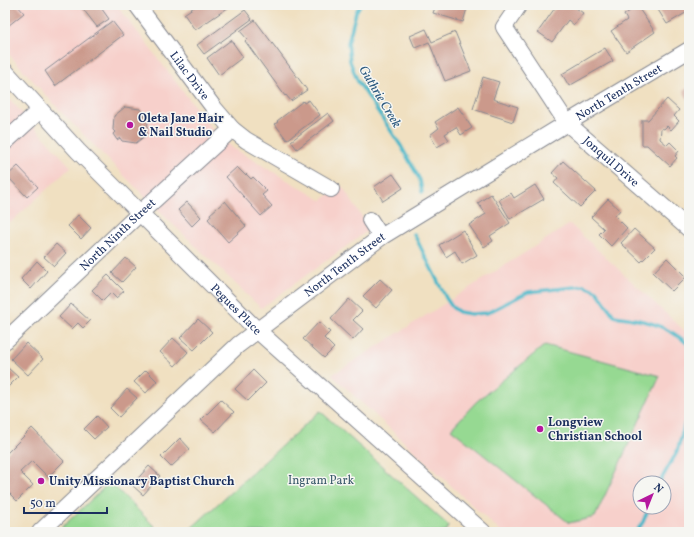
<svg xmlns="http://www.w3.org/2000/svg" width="694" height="537" viewBox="0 0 694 537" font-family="Vollkorn,serif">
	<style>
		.built { fill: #f7d0cb; fill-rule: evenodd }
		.green { fill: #96d992; stroke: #588478 }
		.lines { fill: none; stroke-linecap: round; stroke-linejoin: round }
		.stream { stroke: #4cb8c9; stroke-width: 3.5 }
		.building { fill: #cb998b }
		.minor-casing { stroke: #868890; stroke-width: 18 }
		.minor { stroke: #fff; stroke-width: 16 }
		.poi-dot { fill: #b5179e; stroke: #f6f6f2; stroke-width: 1.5 }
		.labels { text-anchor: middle; stroke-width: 3; stroke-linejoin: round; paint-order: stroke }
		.street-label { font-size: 12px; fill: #1b2f5e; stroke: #f6f6f2 }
		.poi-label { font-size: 12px; font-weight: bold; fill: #1b2f5e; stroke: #f6f6f2; text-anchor: start }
		.park-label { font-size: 12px; fill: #3a5a6b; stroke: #f6f6f2 }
		.water-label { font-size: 13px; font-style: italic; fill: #2a587e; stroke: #f6f6f2 }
	</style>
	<rect width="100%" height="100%" fill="#f6f6f2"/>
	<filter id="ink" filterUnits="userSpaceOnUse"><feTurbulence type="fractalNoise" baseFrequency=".025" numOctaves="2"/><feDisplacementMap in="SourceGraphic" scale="8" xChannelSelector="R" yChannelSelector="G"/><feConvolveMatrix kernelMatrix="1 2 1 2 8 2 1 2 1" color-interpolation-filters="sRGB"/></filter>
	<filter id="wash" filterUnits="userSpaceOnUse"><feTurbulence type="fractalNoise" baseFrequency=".012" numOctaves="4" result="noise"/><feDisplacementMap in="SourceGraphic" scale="16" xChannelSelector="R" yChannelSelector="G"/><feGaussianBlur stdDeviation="0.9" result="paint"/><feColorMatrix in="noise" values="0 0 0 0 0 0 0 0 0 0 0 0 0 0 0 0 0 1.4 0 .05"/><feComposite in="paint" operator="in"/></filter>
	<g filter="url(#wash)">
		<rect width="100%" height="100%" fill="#f0e0c1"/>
		<g class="built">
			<polygon points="5,5 117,5 211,128 233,148 321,200 342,186 370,229 261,308 163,215 63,114 5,50"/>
			<polygon points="5,94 71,167 10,223 5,218"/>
			<path d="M570,224L689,335V532H501L332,375ZM640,483H664V507H640Z"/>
		</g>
		<g class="green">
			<polygon points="545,345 660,376 595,517 569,523 451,429 476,402"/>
			<polygon points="320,411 449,526 445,532 187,532"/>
			<polygon points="110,482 160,532 57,532"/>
		</g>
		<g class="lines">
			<g class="stream">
				<polyline points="360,5 356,12 348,43 350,61 357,80 401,146 420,180 422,192"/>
				<path d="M414,234L446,298L452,307L459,312L471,314L487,313L528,292L585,286L597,291L614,316C644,320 666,324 689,345"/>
				<polyline points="659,483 677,452 689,408"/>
				<polyline points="636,532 643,522 649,507"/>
			</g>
		</g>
		<g id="blocks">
			<g class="building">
				<polygon points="5,5 17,5 24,13 8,26 5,23"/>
				<polygon points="80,5 99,5 109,19 97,27"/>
				<polygon points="197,5 232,5 195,30 184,14"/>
				<polygon points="436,5 468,5 463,22 433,13"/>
				<polygon points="557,5 572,5 583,13 574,25 568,20 552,42 538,32"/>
				<polygon points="655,5 689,5 689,11 667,24"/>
				<polygon points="637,6 655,32 626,52 611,31 627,20 624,15"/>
				<polygon points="245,10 252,19 204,54 197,45"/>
				<polygon points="255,20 307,90 291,101 286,95 285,96 245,41 247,39 240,31"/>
				<polygon points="112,21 123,35 55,86 45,71"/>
				<polygon points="426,29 432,42 455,32 471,71 445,81 429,42 415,48 410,36"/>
				<polygon points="231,40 243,57 219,75 207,58"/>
				<polygon points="605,48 613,61 569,86 562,74"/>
				<polygon points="483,77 499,82 493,99 518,107 513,122 473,109"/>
				<polygon points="689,87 689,101 683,91"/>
				<polygon points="667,99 679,110 674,116 679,121 671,130 667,126 664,129 662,128 661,129 660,139 667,145 670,142 679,151 675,156 677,158 670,166 647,145 642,145 642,120 648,120"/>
				<polygon points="309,100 320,115 287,140 275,124 278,122 277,121 303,101 304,103"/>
				<polygon points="125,107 140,109 148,120 147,134 136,143 122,141 120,138 117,140 113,134 115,132 113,130 114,116"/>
				<polygon points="458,107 472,128 461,135 456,127 445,134 449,140 437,147 430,135 439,128 435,122"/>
				<polygon points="328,113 334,121 297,149 291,141"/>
				<polygon points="563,161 596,191 580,207 554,183 558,178 552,173"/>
				<polygon points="18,166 38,187 27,197 7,176"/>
				<polygon points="237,167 245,175 246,174 251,179 253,177 267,191 262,195 272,206 261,216 226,177"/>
				<polygon points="393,174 403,188 383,201 374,187"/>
				<polygon points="535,185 544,199 510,219 499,200 511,193 514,198"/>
				<polygon points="491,194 510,223 490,236 493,241 484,247 469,225 486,214 478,203"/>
				<polygon points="608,199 620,210 615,216 627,228 611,246 599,234 604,229 591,217"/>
				<polygon points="225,201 246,226 228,242 208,219 211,216 210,214"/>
				<polygon points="187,202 201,217 192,226 178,210"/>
				<polygon points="78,215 91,228 81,239 68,226"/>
				<polygon points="634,229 655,248 641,262 621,243"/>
				<polygon points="463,230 477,255 462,264 455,251 446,257 439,245"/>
				<polygon points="56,244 66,253 54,266 44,257"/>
				<polygon points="126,258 136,267 122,282 112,273"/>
				<polygon points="667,258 686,277 672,291 653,273"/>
				<polygon points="37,261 47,271 31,289 21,279"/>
				<polygon points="108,275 124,291 116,298 111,293 103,301 92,290"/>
				<polygon points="380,279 392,290 376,308 363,296"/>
				<polygon points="349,299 362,311 353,320 363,329 353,340 331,319"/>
				<polygon points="71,304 90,321 83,328 78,323 72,329 59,317"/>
				<polygon points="198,319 212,332 194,350 180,338"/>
				<polygon points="319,322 330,332 324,338 334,348 324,358 303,339"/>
				<polygon points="173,338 188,352 175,366 160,352"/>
				<polygon points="26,343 43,359 28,375 11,359"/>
				<polygon points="8,368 18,377 7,388 5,386 5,371"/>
				<polygon points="146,370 157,381 146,393 134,382"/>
				<polygon points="253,370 266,383 248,401 235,389"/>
				<polygon points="127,389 137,398 119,417 110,408"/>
				<polygon points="221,400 234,412 215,432 201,420"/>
				<polygon points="97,416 107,427 94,439 84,429"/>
				<polygon points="32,428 64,461 48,477 32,461 20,472 33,485 17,501 5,489 5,455"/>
				<polygon points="180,438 190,449 171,467 161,457"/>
				<polygon points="149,466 160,476 143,495 132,485"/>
			</g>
		</g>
	</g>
	<g filter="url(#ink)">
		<use href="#blocks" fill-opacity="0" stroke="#868890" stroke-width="1"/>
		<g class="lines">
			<g class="minor-casing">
				<g id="minor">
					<path id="s1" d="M137,5L214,108L232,129L246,140L331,189"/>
					<path id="s2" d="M519,5L504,27L567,123L689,229"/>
					<path id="s3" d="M5,71L78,151L258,331L483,532"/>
					<polyline points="5,142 40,110"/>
					<polyline points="370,220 381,237"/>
					<path id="s4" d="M5,341L140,213L232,129"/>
					<path id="s5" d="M40,532L238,345L381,237L567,123L689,50"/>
				</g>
			</g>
			<use href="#minor" class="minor"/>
		</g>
	</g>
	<g class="poi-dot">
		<circle cx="130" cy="125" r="4"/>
		<circle cx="540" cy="429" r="4"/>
		<circle cx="41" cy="481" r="4"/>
	</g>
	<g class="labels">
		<g class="street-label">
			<text dy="4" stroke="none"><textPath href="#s1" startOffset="88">Lilac Drive</textPath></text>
			<text dy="4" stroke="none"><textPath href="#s5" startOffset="730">North Tenth Street</textPath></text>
			<text dy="4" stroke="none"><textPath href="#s2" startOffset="200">Jonquil Drive</textPath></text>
			<text dy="4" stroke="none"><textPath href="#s4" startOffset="155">North Ninth Street</textPath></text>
			<text dy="4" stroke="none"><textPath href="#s5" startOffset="406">North Tenth Street</textPath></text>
			<text dy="4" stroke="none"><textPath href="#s3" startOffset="332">Pegues Place</textPath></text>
		</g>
		<g class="poi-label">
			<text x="138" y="122">Oleta Jane Hair<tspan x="138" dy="14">&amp; Nail Studio</tspan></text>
			<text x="548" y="426">Longview<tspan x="548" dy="14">Christian School</tspan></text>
			<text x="49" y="485">Unity Missionary Baptist Church</text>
		</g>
		<g class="park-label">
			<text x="321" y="484">Ingram Park</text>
		</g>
		<g class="water-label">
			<text transform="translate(381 96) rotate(59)" y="5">Guthrie Creek</text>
		</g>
	</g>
	<rect width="694" height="537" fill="none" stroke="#f6f6f2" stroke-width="20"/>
	<g transform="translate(652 495) rotate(43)"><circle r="19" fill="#f6f6f2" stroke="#9ea6b7"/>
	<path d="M0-3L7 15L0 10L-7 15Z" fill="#b5179e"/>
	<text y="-6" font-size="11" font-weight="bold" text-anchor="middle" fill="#1b2f5e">N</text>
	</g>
	<path d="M24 507v6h83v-6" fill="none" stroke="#1b2f5e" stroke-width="2"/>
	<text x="30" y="507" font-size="12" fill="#1b2f5e" stroke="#f6f6f2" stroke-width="3" paint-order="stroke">50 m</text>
</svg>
